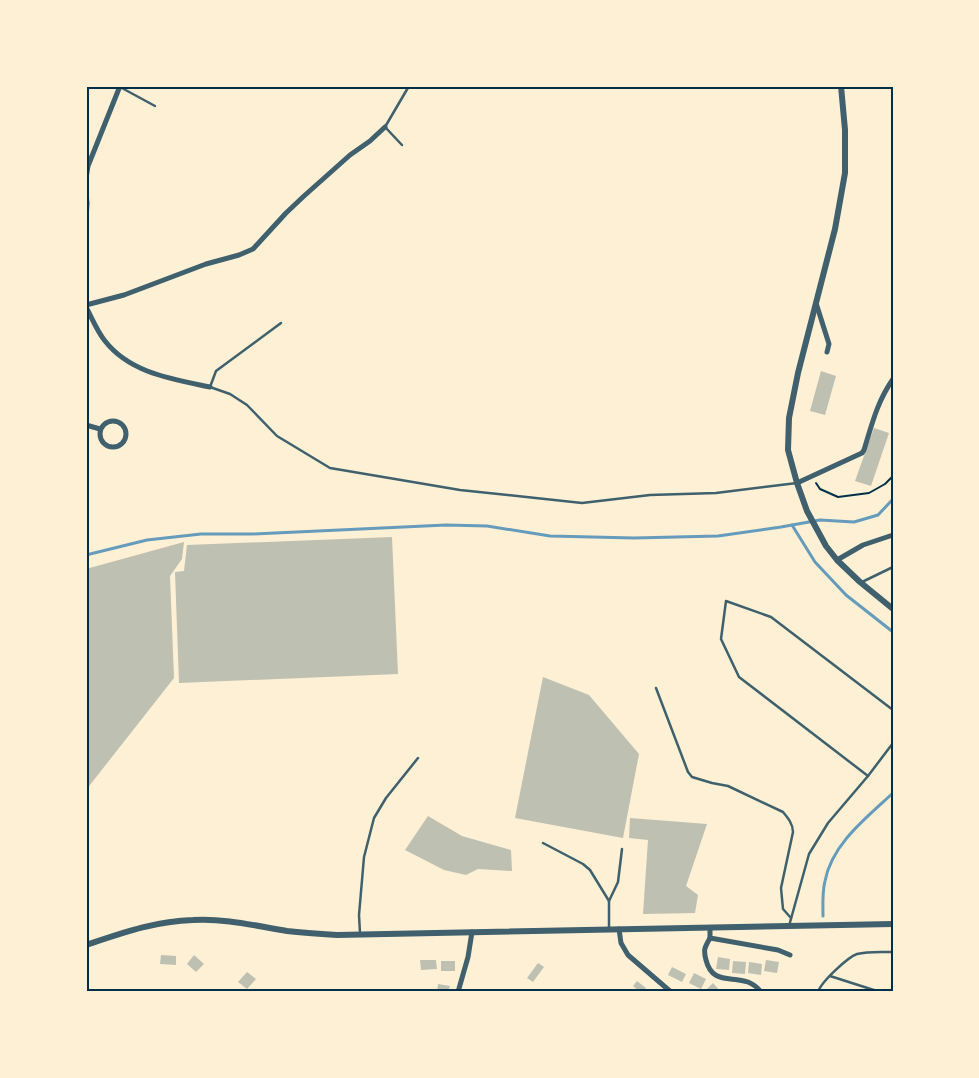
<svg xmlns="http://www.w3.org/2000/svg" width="979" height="1078" viewBox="0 0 979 1078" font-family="'Asap Condensed',sans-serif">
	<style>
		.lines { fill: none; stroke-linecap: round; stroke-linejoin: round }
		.stream { stroke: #669bbc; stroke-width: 3 }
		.building { fill: #bec0b2 }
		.path { stroke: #003049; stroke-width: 2 }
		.service { stroke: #3f606c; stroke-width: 2.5 }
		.minor { stroke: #3f606c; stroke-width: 5 }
		.tertiary { stroke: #3f606c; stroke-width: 6 }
		.neatline { fill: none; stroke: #003049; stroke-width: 2 }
	</style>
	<rect width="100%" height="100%" fill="#fdf0d5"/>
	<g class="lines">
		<g class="stream">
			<polyline points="792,525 815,562 846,595 893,632"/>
			<polyline points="86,555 147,540 201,534 252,534 446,525 487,526 550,536 634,538 718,536 781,527 820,520 854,522 878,515 893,499"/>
			<path d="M823,916C823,905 822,893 825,881C832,844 866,818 893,793"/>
		</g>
	</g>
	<g class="building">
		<polygon points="821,371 836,376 825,415 810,411"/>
		<polygon points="874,428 889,433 871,486 855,481"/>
		<polygon points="392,537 398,674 179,683 175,572 184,571 187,545"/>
		<polygon points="184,542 182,559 170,576 174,678 86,790 86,569"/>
		<polygon points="543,677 589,695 639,754 623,838 515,818"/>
		<polygon points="428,816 462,836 511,850 512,871 478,869 466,875 444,870 405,850"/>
		<polygon points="630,818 707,824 686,886 698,895 695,913 643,914 648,840 629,838"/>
		<polygon points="161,955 176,956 176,965 160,964"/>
		<polygon points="194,955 204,964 196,972 187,964"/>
		<polygon points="718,957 730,959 729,970 716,969"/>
		<polygon points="420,960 436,960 437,969 421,970"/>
		<polygon points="766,960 779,962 777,973 764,971"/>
		<rect x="441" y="961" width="14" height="10"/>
		<polygon points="733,961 746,962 745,974 732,973"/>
		<polygon points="749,962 762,964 761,975 748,973"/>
		<polygon points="538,963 544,967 533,982 527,978"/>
		<polygon points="672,967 686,974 682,982 668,975"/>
		<polygon points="247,972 256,979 247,989 238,982"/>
		<polygon points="694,973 706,979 701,989 689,983"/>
		<polygon points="637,981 646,988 642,992 640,992 633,986"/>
		<polygon points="713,983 721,992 704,992"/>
		<polygon points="438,984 450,986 448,992 437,992"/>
	</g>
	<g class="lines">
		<polyline class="path" points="816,483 820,489 838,497 869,493 885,484 893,476"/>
		<g class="service">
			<polyline points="120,87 155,106"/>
			<polyline points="402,145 385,127 409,86"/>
			<polyline points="281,323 216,371 210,387 230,394 247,405 277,436 330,468 460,490 582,503 650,495 716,493 797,483"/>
			<polyline points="862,582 893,567"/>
			<path d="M656,688L688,772L692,777L712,783L728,786L783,812C788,818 793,824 793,832L781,888L783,909L791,918"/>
			<polyline points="868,776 739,677 721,639 726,601 771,617 893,710"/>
			<polyline points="543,843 583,864 590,870 609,901"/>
			<polyline points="789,926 809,854 828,823 868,776 893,743"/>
			<polyline points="609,929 609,901 618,882 622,849"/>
			<polyline points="360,933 359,915 364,857 374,818 386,798 418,758"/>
			<polyline points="830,976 880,992"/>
			<path d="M818,992C821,982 848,957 857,954C868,951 882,952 893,952"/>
		</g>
		<g class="minor">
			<polyline points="86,178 88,166 120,86"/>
			<polyline points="86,194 87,203 86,219"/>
			<polyline points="816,303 829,344 827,352"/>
			<polyline points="86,305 124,295 206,264 239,255 253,249 286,213 304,196 350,155 370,141 385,127"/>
			<path d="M86,307C92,318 97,331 105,341C130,373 172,379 210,387"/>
			<circle cx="113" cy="434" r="13"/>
			<polyline points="86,425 100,429"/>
			<path d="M797,483L862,453L864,450C872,424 877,402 893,379"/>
			<polyline points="837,560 863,545 893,535"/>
			<polyline points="710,928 710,938 778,950 790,955"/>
			<polyline points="619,929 621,943 628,955 671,992"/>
			<path d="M710,938C705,947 703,949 706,960C712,984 730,976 748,982C753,984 758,988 761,992"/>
			<polyline points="458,992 468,957 472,932"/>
		</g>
		<g class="tertiary">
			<polyline points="841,86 845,130 845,173 835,229 798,373 789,418 788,450 797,483 807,511 826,546 837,560 860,582 893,609"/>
			<path d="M86,945C122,933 155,921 193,920C225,918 256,926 287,931C304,933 320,934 337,935L893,924"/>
		</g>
	</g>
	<rect width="979" height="1078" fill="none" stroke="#fdf0d5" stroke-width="175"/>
	<rect x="88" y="88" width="804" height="902" class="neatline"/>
</svg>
